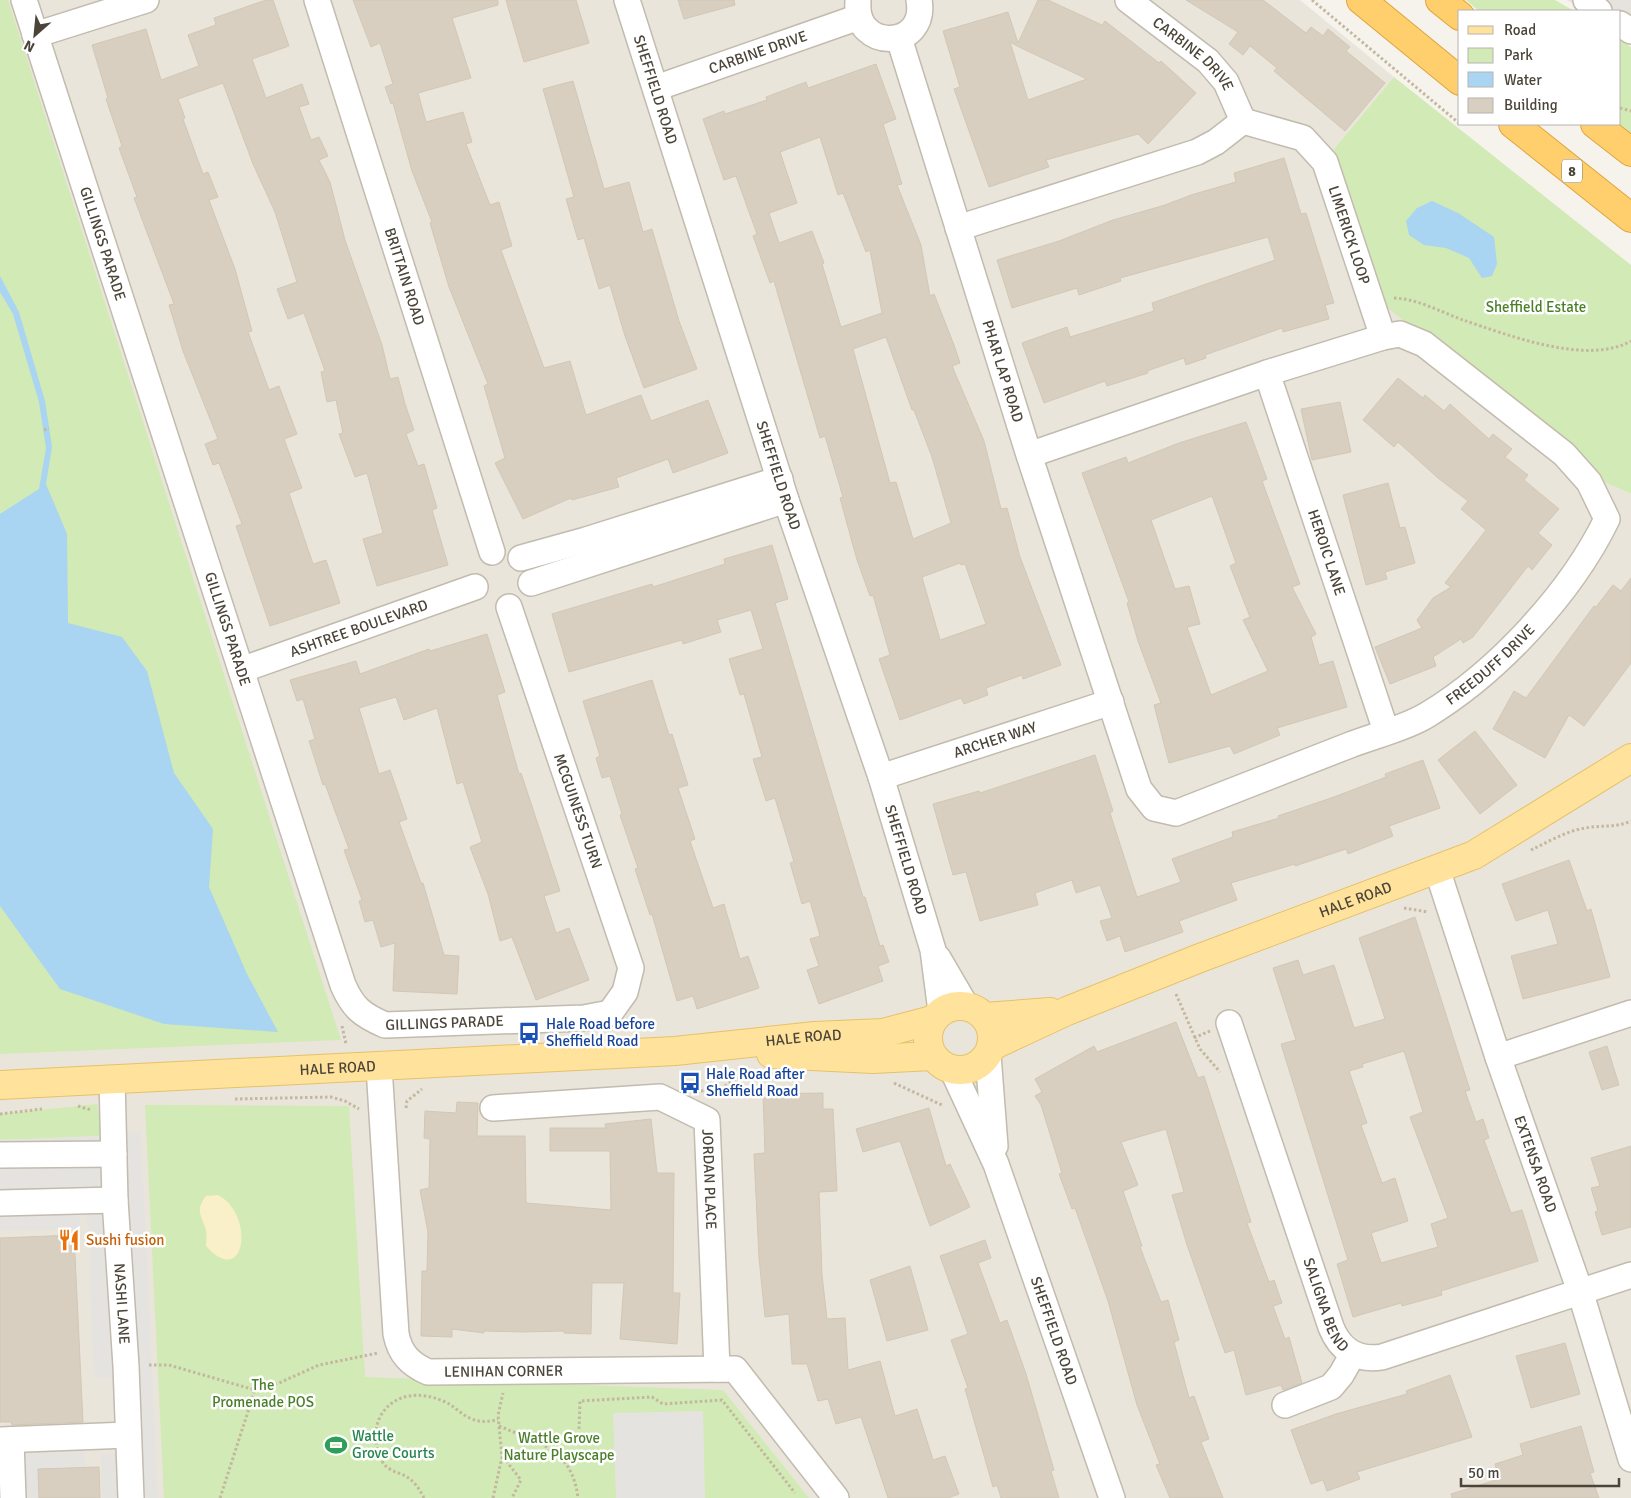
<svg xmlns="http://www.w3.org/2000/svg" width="1631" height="1498" viewBox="0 0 1631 1498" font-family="Signika,sans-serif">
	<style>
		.residential { fill: #eae5da }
		.industrial { fill: #e6e2dd }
		.green { fill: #d2eab5 }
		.sand { fill: #f9efc9 }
		.parking { fill: #e5e3e0 }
		.water { fill: #a9d4f2 }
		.building { fill: #d8cfc1; stroke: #d3c7b4; fill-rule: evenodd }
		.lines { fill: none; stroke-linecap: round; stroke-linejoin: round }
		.minor-casing { stroke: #c2bbae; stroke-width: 28 }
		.major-casing { stroke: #e6c16a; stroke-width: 30 }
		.highway-casing { stroke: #e0a43c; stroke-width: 30 }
		.path { stroke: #c4b79f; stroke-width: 3; stroke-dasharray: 2.5 2.5; stroke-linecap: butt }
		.minor { stroke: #fff; stroke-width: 25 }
		.major { stroke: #ffe39c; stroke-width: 28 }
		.highway { stroke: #ffcf6e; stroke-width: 28 }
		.labels { text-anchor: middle; stroke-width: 5; stroke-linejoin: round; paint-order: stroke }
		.shield { fill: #fff; stroke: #817c74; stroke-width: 1 }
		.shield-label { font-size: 14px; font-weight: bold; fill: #4b4439 }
		.street-label { font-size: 15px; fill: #4b4439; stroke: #fff }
		.park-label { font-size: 15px; fill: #4a7f2a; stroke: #fff }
		.transit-label { font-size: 15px; fill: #164399; stroke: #fff; text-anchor: start }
		.food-label { font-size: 15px; fill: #c56008; stroke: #fff; text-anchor: start }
		.leisure-label { font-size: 15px; fill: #27864d; stroke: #fff; text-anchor: start }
	</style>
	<rect width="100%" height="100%" fill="#f6f3ec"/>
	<polygon class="residential" points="0,0 1300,0 1394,77 1334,149 1424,335 1600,480 1631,494 1631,1498 0,1498"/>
	<polygon class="industrial" points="1567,0 1631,0 1631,38 1620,31 1620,11 1586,11"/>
	<g class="green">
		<polygon points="0,0 8,0 341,1040 0,1054"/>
		<polygon points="1466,0 1555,0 1574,11 1479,11"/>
		<polygon points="1620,40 1631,47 1631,133 1612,124 1620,124"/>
		<polygon points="1394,77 1631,265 1631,494 1600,480 1383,304 1334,149"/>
		<polygon points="97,1104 102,1136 0,1140 0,1114"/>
		<polygon points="145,1105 349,1106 365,1377 723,1390 809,1498 164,1498"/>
	</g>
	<path class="sand" d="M218,1195C256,1215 245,1290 206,1246C206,1241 207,1235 206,1230C201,1215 195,1210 206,1196Z"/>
	<g class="parking">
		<polygon points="141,1132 158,1498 102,1498 101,1454 117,1453 117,1449 111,1378 94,1377 87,1213 129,1212 125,1133"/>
		<polygon points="100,1136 105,1189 78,1190 80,1229 0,1231 0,1140"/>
		<polygon points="703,1411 705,1498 616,1498 613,1413"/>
		<polygon points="84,1449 86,1467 39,1498 21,1498 19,1454"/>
	</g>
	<g class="water">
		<polygon points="1432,201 1458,213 1494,237 1497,264 1492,276 1482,278 1469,258 1446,248 1424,245 1409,235 1406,221 1417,208"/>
		<polygon points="0,276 19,312 45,401 52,447 46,484 67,534 68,623 122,637 147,671 174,773 213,829 209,887 247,974 278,1032 164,1024 60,989 0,906 0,514 39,489 46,448 39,402 13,314 0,292"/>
	</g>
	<g class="building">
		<polygon points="266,0 273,0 289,46 252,59 266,98 302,84 309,104 299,107 311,140 319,137 328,156 319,160 330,182 345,240 382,345 390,379 398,377 405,404 414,430 406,434 418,466 424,464 437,508 432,510 448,565 377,586 363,539 383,533 367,473 355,477 339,434 343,433 336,400 327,402 321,372 325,371 304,313 288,319 277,289 297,282 275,212 253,164 223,83 178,99 185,118 183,119 203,174 208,172 218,197 209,200 235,269 252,331 248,332 269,390 279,386 297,434 284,439 302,488 289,493 313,564 326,560 340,603 270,626 236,526 242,524 219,463 213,465 205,444 218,439 183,351 169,305 174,304 134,198 137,197 119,148 122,146 106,99 108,98 92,45 146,29 161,80 199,66 188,35 216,25 214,18"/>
		<polygon points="353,0 498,0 498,5 452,18 471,78 418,93 426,122 463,112 472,142 466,144 490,205 499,202 512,246 501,250 544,368 570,361 586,415 641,395 651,421 708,400 728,453 673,473 668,459 616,478 619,487 572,500 571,498 523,519 495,463 505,458 484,386 488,384 449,287 430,223 432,222 412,171 393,103 391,104 385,87 393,84 380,43 371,47"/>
		<polygon points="506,0 576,0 589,43 524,62"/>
		<polygon points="678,0 734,0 735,5 684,19"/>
		<path d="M1038,0H1048L1102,25L1105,21L1159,63L1161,61L1196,93L1148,144L1138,134L1046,160L1049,167L989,187L954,89L960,87L943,31L1008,12L1018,43ZM1010,42L1017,46L1087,79L1028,100Z"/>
		<polygon points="1186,0 1263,0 1306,33 1311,27 1323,36 1328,29 1350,47 1346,51 1385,83 1345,131 1274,71 1277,68 1250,46 1243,55 1229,44 1238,32"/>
		<path d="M876,64L896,119L883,124L902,184L897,185L921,245L930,296L934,294L954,345L960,363L952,366L984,441L1001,509L1007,508L1020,557L1061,665L1023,679L1022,675L986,688L988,695L964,704L961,698L900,720L879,659L890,655L873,595L870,596L857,560L840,498L843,497L825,436L820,438L774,281L770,283L753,236L757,234L736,176L724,180L703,119L724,111L725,114L767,100L766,97L806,82L808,88ZM820,137L838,195L843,193L866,252L870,250L882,313L841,327L822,264L824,263L812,231L779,243L769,213L797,203L780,152ZM886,337L912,410H914L932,457L951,523L913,539L896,482L890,483L853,349ZM960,563L961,565L965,564L986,624L940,640L922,577Z"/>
		<polygon points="573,81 604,189 629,182 643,232 652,229 679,321 697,369 644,388 625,336 610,285 599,289 584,238 578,240 566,199 574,197 543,89"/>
		<polygon points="1284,158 1301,214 1306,213 1334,303 1325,305 1329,319 1283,332 1282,328 1205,355 1206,358 1186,365 1184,358 1147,371 1148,373 1107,386 1105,381 1044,403 1022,343 1067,327 1070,337 1154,311 1152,303 1275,260 1268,237 1120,278 1121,281 1079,295 1077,288 1012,308 997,260 1059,241 1113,220 1165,205 1191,195 1236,182 1234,173"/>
		<polygon points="1398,378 1423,398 1425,395 1444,411 1450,404 1489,439 1493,434 1512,449 1505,457 1528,475 1524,480 1559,509 1538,533 1552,545 1532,570 1528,566 1473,637 1463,643 1461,639 1433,657 1436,666 1390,684 1375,647 1422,628 1417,620 1433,598 1451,587 1445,583 1486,530 1461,509 1468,501 1438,478 1398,442 1394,447 1363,420"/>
		<polygon points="1340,402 1351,452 1312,460 1301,409"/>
		<path d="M1246,422L1267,479L1262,481L1300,584L1292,587L1316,634L1311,637L1319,665L1333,661L1347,707L1277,728L1280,735L1234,754L1230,746L1169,763L1154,705L1161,703L1138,641L1127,603L1129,602L1082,473L1126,457L1128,463L1179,443ZM1212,496L1236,563L1230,566L1250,617L1243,620L1268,671L1211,695L1187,627L1200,624L1189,586L1175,589L1151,520Z"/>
		<polygon points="1388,483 1400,528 1405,527 1415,563 1385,572 1387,579 1366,585 1343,495"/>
		<polygon points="772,545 788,599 775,603 863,897 865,897 880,946 883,945 889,962 878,966 883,981 819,1004 807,970 819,966 810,939 820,936 810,901 802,904 790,863 794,862 775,798 766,801 753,759 762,757 744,694 740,695 729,659 763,649 751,610 717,620 721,632 683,644 682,640 569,672 552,614 652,584 653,587 725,564 724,559"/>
		<polygon points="1631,578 1631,663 1584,726 1569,715 1545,758 1493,729 1514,691 1526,698 1594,606 1596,607 1613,585 1621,591"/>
		<polygon points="487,634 505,692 497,695 519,774 521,773 560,891 544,896 556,933 569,928 589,980 536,1000 512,937 500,941 488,894 470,847 482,842 463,782 457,784 437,708 404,720 396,697 359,708 379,774 390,770 407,819 399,822 421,883 423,883 444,955 459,956 457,994 393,991 395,943 381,947 373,920 365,922 359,901 362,900 344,850 349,849 325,784 323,785 309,741 315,739 303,699 297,701 290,680 356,661 360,674 429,649 430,651"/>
		<polygon points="652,680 669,735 672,734 688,785 678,788 695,839 690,841 713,908 724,904 740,959 748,956 759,988 697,1009 693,996 677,1001 652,914 650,915 635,869 638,868 620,815 622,814 610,776 602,778 596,758 600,756 583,701"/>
		<polygon points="1475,731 1517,785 1480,814 1438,760"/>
		<polygon points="1095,755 1113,811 1110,813 1137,897 1181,882 1172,859 1233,837 1232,832 1279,818 1278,816 1334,797 1386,777 1385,774 1423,760 1440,808 1389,826 1393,836 1348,854 1346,849 1295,866 1295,864 1231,883 1237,900 1179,921 1183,932 1125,952 1120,936 1107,941 1100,921 1112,918 1100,885 1076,893 1072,880 1035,893 1038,905 980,921 966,872 953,875 933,804 979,791 980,793"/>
		<polygon points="1569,860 1587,911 1591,909 1610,977 1523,999 1511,956 1558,944 1548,910 1516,921 1502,884"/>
		<path d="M1415,917L1470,1090L1465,1091L1476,1122L1483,1119L1489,1138L1484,1140L1511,1213L1522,1210L1538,1261L1441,1291L1442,1295L1402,1306L1401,1303L1353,1317L1337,1264L1348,1260L1281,1044L1296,1040L1273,968L1298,960L1303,975L1334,965L1354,1028L1385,1019L1359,938ZM1404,1051L1423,1112L1410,1117L1448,1218L1431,1224L1438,1247L1381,1263L1371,1233L1408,1221L1395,1178L1382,1183L1361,1125L1367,1123L1349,1071L1363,1067L1362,1064Z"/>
		<polygon points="1176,1022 1198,1078 1204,1076 1251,1222 1247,1223 1269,1282 1274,1280 1282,1303 1273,1306 1285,1339 1289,1337 1302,1383 1283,1390 1281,1385 1246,1395 1234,1350 1225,1353 1187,1245 1172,1195 1184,1192 1166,1129 1121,1142 1138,1185 1123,1191 1142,1246 1140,1247 1161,1302 1168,1300 1179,1340 1174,1342 1189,1398 1194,1396 1209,1439 1201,1442 1223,1498 1170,1498 1156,1465 1160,1464 1137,1405 1108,1301 1075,1208 1072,1209 1059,1174 1062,1173 1041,1105 1035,1096 1042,1092 1035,1079 1094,1046 1097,1052"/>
		<polygon points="1607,1046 1619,1085 1602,1090 1589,1052"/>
		<polygon points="823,1093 823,1109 833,1109 837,1191 819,1192 822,1275 827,1319 845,1318 848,1370 880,1361 895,1416 917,1409 933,1460 945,1456 959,1494 948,1498 888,1498 861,1417 836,1424 828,1399 818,1401 807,1364 792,1364 789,1314 765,1317 759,1258 754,1154 765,1153 763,1094"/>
		<polygon points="457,1102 478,1103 477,1136 525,1136 526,1203 611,1210 610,1151 550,1151 550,1128 606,1128 605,1124 651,1119 657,1173 674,1173 673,1293 680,1293 677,1344 620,1339 624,1283 592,1283 591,1334 564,1333 564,1331 522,1332 484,1331 484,1333 452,1329 452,1337 421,1336 422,1271 427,1271 428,1232 420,1190 429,1188 430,1139 424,1138 425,1111 456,1113"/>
		<polygon points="929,1108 946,1166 950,1164 970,1207 930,1226 900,1141 863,1152 856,1129"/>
		<polygon points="1631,1146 1631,1227 1602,1235 1595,1212 1598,1211 1591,1188 1600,1186 1591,1158"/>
		<polygon points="74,1235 83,1422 12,1425 11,1422 0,1422 0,1238"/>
		<polygon points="985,1240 991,1258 978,1263 1000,1323 1007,1320 1026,1374 1054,1470 1051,1471 1059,1498 1001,1498 997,1485 993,1487 965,1389 968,1388 951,1340 968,1334 940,1256"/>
		<polygon points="910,1266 928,1330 887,1341 870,1280"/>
		<polygon points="1565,1343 1580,1394 1531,1408 1516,1356"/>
		<polygon points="1450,1375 1472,1437 1357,1472 1360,1479 1327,1491 1323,1480 1311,1484 1291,1430 1336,1414 1407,1394 1406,1391"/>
		<polygon points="1581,1426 1594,1472 1590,1473 1599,1498 1452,1498 1451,1494 1499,1479 1495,1464 1523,1455 1520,1444"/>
		<polygon points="99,1467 100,1498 39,1498 38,1469"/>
	</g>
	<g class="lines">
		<g class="minor-casing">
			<g id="minor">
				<path id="s1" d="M24,0L343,985C353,1008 362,1015 385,1025L584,1018L610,1013L625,992L631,968L509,607"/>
				<path id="s2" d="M317,0L492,552"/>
				<path id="s3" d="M627,0L786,500L881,777L933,950L941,1011"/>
				<path id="s4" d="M1128,0L1208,61L1226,82L1243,121"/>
				<polyline points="1586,0 1599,11"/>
				<path d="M858,2C854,52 928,50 919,0"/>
				<polyline points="1620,24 1631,31"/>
				<polyline points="35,35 146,0"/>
				<path id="s5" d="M899,38L1029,455L1139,789L1154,808L1176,813C1234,790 1292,768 1350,745C1373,736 1406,728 1427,715C1498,672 1571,593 1607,519L1589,482L1564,454L1424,344L1400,334L1383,337L1267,373L1029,455"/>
				<path id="s6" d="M656,88L859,17"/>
				<path id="s7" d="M1243,121L1303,138L1325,162L1383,337"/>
				<polyline points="958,228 1197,152 1216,142 1243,121"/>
				<path id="s8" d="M1267,373L1386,731"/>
				<polyline points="521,558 586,540 780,479"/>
				<polyline points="531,583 786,500"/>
				<path id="s9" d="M241,670L475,587"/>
				<path id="s10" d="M881,777L1111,702"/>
				<path id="s11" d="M1437,869L1498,1057L1580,1291L1631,1459"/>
				<polyline points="938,958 966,1006"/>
				<path id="s12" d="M1229,1023L1331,1327C1340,1350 1357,1361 1382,1357L1631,1275"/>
				<polyline points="988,1055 995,1146"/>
				<polyline points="1498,1057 1631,1013"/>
				<path id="s13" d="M379,1067L396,1334C400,1354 410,1364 428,1372L735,1369L836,1498"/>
				<path id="s14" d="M953,1071L996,1164L1112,1498"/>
				<path id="s15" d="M112,1079L115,1200L126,1366L131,1498"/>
				<path id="s16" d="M493,1108L660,1097L707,1120L717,1369"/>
				<polyline points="0,1155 114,1154"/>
				<polyline points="0,1203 115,1200"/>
				<polyline points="1285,1405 1331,1387 1341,1375 1353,1354"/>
				<polyline points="0,1440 128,1435"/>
				<polyline points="11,1440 13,1498"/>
			</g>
		</g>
		<g class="major-casing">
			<g id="major">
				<circle cx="960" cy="1038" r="32"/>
				<polyline points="985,1017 1050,1012"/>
				<path id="s17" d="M992,1046L1067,1011L1200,958L1474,855L1631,758"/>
				<polyline points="771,1054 873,1059 932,1056"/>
				<path id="s18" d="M0,1085L675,1051L815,1036L883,1033L932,1020"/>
			</g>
		</g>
		<g class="highway-casing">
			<g id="highway">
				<polyline points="1361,0 1460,81"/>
				<polyline points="1440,0 1460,16"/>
				<polyline points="1513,124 1631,218"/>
				<polyline points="1595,124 1631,152"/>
			</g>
		</g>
		<g class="path">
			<polyline points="1312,0 1460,124"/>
			<polyline points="1620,108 1631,111"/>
			<path d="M1394,298C1418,299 1441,312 1463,320C1508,335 1587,366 1631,341"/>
			<polyline points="44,430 49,428"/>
			<path d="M1531,850C1548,842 1566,831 1585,828C1601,825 1616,828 1631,821"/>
			<polyline points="1404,908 1428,912"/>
			<polyline points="1176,994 1200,1049 1220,1072"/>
			<polyline points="342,1026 346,1044"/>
			<polyline points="1194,1038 1210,1031"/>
			<polyline points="894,1083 944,1106"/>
			<polyline points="701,1091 719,1090 737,1078 762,1077"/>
			<polyline points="235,1099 331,1097 345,1101 359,1109"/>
			<polyline points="78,1106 91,1110"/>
			<polyline points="406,1108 407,1101 422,1089"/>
			<polyline points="0,1114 42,1109"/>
			<polyline points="149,1365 169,1365 255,1390 279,1383 319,1365 378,1353"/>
			<path d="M499,1426C538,1443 572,1448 578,1498"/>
			<polyline points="579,1429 580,1401 652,1397 663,1404 722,1400 795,1493"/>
			<polyline points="503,1457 521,1480 512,1498"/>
			<polyline points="220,1498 255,1390"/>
			<path d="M424,1498C420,1490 415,1482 407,1477C399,1472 387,1471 382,1461C375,1447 373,1432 380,1417C393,1393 420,1391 443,1401C454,1405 461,1415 472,1419C481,1423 489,1421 498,1420"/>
			<polyline points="493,1498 502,1457 498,1415 503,1393"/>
		</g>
		<use href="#minor" class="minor"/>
		<use href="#major" class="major"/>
		<use href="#highway" class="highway"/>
	</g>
	<defs>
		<g id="bus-bare" transform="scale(1.725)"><path d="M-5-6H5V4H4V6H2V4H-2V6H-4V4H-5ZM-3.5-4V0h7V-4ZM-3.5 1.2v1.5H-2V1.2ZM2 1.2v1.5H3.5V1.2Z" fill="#1a4fb4" stroke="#fff" stroke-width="2.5" paint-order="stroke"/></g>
		<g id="restaurant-bare" transform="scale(1.725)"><path d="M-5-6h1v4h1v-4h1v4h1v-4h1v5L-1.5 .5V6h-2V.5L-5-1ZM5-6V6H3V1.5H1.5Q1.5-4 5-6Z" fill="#e8710a" stroke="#fff" stroke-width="2.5" paint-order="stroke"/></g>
		<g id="stadium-bare" transform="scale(1.725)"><path d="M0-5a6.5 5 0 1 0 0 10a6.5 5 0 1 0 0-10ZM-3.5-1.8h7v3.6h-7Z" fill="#2e9e5b" stroke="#fff" stroke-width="2.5" paint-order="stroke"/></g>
	</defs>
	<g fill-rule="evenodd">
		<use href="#bus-bare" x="529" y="1033"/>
		<use href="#bus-bare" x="690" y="1083"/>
		<use href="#restaurant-bare" x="69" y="1240"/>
		<use href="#stadium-bare" x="336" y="1445"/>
	</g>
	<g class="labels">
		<rect class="shield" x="1562" y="159.5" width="20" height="23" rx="4"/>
		<g class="shield-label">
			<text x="1572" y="176">8</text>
		</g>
		<g class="street-label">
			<text dy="5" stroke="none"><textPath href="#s6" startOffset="108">CARBINE DRIVE</textPath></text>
			<text dy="5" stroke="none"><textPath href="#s4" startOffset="85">CARBINE DRIVE</textPath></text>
			<text dy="5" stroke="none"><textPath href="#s3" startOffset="94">SHEFFIELD ROAD</textPath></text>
			<text dy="5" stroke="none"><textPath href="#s7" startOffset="172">LIMERICK LOOP</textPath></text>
			<text dy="5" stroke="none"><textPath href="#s1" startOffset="256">GILLINGS PARADE</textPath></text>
			<text dy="5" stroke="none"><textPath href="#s2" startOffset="290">BRITTAIN ROAD</textPath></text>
			<text dy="5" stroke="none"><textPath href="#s5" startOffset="349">PHAR LAP ROAD</textPath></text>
			<text dy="5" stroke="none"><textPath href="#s3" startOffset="499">SHEFFIELD ROAD</textPath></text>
			<text dy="5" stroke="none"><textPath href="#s8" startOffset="189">HEROIC LANE</textPath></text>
			<text dy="5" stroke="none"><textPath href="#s1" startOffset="661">GILLINGS PARADE</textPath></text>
			<text dy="5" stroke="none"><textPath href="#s9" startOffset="125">ASHTREE BOULEVARD</textPath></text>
			<text dy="5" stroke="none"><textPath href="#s5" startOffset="1186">FREEDUFF DRIVE</textPath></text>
			<text dy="5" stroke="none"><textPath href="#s10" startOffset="120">ARCHER WAY</textPath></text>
			<text transform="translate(578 811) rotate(71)" y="5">MCGUINESS TURN</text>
			<text dy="5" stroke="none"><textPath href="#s3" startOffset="904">SHEFFIELD ROAD</textPath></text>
			<text dy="5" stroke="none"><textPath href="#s17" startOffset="392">HALE ROAD</textPath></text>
			<text dy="5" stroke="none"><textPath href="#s1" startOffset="1155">GILLINGS PARADE</textPath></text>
			<text dy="5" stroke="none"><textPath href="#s18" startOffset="805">HALE ROAD</textPath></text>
			<text dy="5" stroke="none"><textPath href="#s18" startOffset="338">HALE ROAD</textPath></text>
			<text dy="5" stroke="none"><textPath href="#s11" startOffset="311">EXTENSA ROAD</textPath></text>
			<text dy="5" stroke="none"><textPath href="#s16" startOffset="279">JORDAN PLACE</textPath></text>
			<text dy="5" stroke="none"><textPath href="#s12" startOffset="298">SALIGNA BEND</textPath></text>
			<text dy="5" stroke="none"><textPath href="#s15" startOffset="225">NASHI LANE</textPath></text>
			<text dy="5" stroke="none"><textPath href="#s14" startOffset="279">SHEFFIELD ROAD</textPath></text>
			<text dy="5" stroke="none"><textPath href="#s13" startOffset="395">LENIHAN CORNER</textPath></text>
		</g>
		<g class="park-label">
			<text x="1536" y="312">Sheffield Estate</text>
			<text x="263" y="1390">The<tspan x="263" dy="17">Promenade POS</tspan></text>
			<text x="559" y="1443">Wattle Grove<tspan x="559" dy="17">Nature Playscape</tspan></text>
		</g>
		<g class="transit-label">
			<text x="546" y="1029">Hale Road before<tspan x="546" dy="17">Sheffield Road</tspan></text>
			<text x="706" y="1079">Hale Road after<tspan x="706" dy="17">Sheffield Road</tspan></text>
		</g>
		<g class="food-label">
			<text x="86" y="1245">Sushi fusion</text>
		</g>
		<g class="leisure-label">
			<text x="352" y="1441">Wattle<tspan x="352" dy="17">Grove Courts</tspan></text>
		</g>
	</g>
	<rect x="1458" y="10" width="162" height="115" fill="#ffffff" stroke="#b7b4b0"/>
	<rect x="1468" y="26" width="25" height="8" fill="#ffe39c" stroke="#b7b4b0"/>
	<text x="1504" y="35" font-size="15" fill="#4b4439">Road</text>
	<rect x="1468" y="48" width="25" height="15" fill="#d2eab5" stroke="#b7b4b0"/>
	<text x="1504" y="60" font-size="15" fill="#4b4439">Park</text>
	<rect x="1468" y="72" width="25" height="15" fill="#a9d4f2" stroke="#b7b4b0"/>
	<text x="1504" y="85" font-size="15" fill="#4b4439">Water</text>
	<rect x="1468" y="98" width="25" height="15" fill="#d8cfc1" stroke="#b7b4b0"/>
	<text x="1504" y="110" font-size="15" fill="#4b4439">Building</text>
	<g transform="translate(35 35) rotate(207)" stroke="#ffffff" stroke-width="4" paint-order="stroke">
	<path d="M0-4L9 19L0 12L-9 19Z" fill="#4b4439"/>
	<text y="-8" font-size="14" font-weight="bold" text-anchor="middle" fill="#4b4439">N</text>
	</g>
	<path d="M1461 1478v8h158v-8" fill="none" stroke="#4b4439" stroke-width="2.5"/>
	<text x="1468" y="1478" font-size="15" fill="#4b4439" stroke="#ffffff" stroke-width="4" paint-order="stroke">50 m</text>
</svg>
